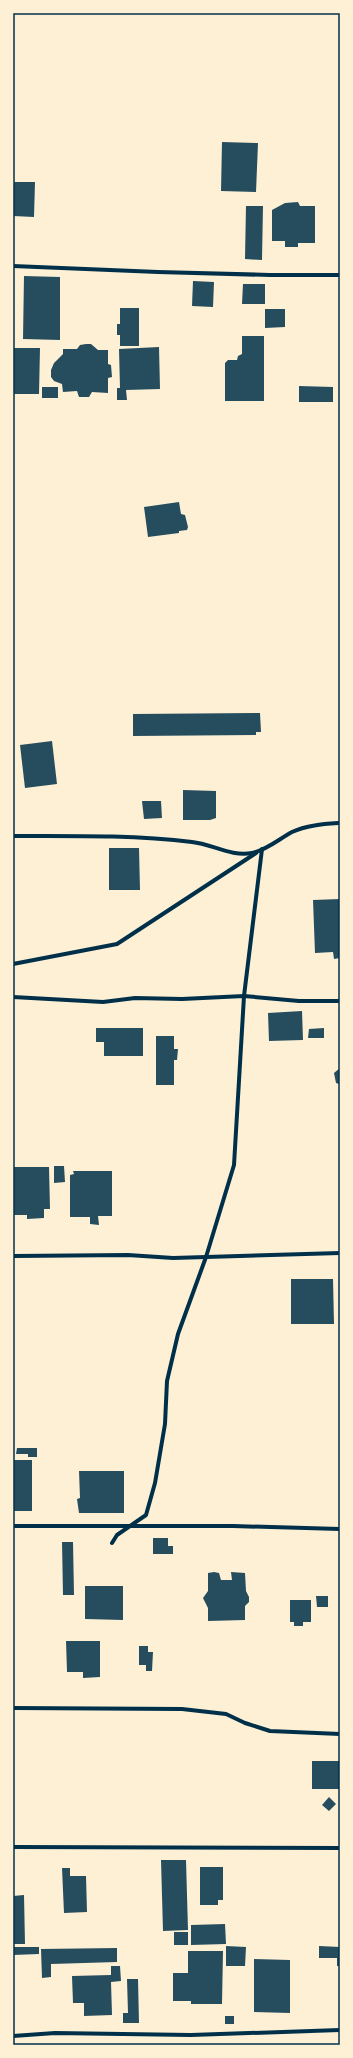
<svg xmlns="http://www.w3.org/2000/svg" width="353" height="2058" viewBox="0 0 353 2058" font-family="'DM Sans',sans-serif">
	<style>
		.building { fill: #264d5e }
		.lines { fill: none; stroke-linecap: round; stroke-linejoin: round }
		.minor { stroke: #003049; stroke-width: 4 }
		.neatline { fill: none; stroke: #003049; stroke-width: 1.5 }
	</style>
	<rect width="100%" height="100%" fill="#fdf0d5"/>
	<g class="building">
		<polygon points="222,142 258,143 256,192 221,191"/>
		<polygon points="13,182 35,182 34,217 13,216"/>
		<polygon points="298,202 300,206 315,206 315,243 298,243 298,247 285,247 285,241 272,241 272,210 285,203"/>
		<polygon points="246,206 263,206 262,260 245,259"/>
		<polygon points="24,276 60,277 60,340 23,339"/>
		<polygon points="193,281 214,282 213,307 192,306"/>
		<polygon points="243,284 265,284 265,304 242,304"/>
		<polygon points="120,308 139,308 139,346 120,346 120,335 117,335 117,324 120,324"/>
		<polygon points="265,309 285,309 285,327 265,328"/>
		<polygon points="242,336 264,336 264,401 225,401 225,363 228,360 237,360 238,356 242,354"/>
		<polygon points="86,344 91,344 98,350 108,350 108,364 111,365 112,377 108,378 108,393 92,392 89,397 79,397 77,391 63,392 62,384 54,381 51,377 51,370 54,363 63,354 63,349 77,349 80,345"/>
		<polygon points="159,347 160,389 126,390 127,400 117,400 117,388 120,388 119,349"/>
		<polygon points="14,348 40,348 39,394 13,394"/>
		<polygon points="299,386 333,387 333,402 299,402"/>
		<rect x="42" y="387" width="16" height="11"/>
		<polygon points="179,502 181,514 185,515 188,527 187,530 179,531 179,533 148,537 144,507"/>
		<polygon points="260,713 261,732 256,732 256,735 133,736 133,714"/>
		<polygon points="52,741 57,784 25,788 20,745"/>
		<polygon points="183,790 216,791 216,818 210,820 183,820"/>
		<polygon points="142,801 161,801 162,818 144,819"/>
		<polygon points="109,848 139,848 140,890 109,890"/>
		<polygon points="340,899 340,958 334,959 333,952 315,953 313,900"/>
		<polygon points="302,1011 303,1040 269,1041 268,1013"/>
		<polygon points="96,1028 143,1028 143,1056 104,1056 104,1042 96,1042"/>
		<polygon points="324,1028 324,1038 308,1038 309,1029"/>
		<polygon points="156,1036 174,1036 174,1049 178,1049 177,1060 174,1060 174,1085 156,1085"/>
		<polygon points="340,1068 340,1084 339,1084 336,1083 334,1073"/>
		<polygon points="54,1166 64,1166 65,1182 54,1183"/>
		<polygon points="13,1167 49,1167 50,1209 44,1209 44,1218 27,1219 27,1215 13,1215"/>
		<polygon points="73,1171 112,1171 112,1216 98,1216 99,1225 90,1224 90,1217 70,1217 70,1175 74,1174"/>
		<polygon points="291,1279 333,1279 334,1324 291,1324"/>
		<polygon points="17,1448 37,1448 37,1457 28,1457 28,1454 16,1454"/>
		<rect x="13" y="1460" width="19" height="51"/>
		<polygon points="79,1471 124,1471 124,1513 79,1513 77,1499 80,1498"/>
		<polygon points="153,1538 168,1538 168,1546 173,1546 173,1554 153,1554"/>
		<polygon points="62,1542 73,1542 74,1595 63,1595"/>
		<polygon points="214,1572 219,1573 221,1580 232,1580 231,1572 245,1573 246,1591 249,1597 249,1602 245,1606 245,1620 208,1621 208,1608 203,1598 208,1591 208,1573"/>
		<polygon points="85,1586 123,1586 123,1620 85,1619"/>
		<polygon points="316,1596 328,1596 328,1607 317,1607"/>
		<polygon points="290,1600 311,1600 311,1622 303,1622 303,1626 294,1626 294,1622 290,1622"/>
		<polygon points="66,1641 100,1641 100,1677 83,1678 83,1672 67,1672"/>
		<polygon points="139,1646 148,1646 148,1652 153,1652 152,1671 146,1671 146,1665 139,1665"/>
		<rect x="312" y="1761" width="28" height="28"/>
		<polygon points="329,1797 336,1804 329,1811 322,1805"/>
		<polygon points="161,1860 186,1860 188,1930 163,1931"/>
		<polygon points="200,1867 223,1867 223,1900 218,1900 218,1905 200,1905"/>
		<polygon points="62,1868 70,1868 70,1876 86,1876 87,1912 64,1913"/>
		<polygon points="24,1895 25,1944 13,1944 13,1896"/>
		<polygon points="225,1924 226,1944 191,1945 191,1925"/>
		<rect x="174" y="1932" width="14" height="13"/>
		<polygon points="226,1946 246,1947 245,1966 226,1966"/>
		<polygon points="319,1946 340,1947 340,1966 337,1966 337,1958 319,1958"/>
		<polygon points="13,1947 39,1947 39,1954 13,1955"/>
		<polygon points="117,1948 117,1962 51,1964 51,1977 42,1978 41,1949"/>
		<polygon points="188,1951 223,1951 222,2004 191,2004 191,2001 173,2001 173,1973 188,1973"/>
		<polygon points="254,1959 290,1960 290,2013 254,2012"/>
		<polygon points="111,1966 120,1966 121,1981 111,1982 112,2015 84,2016 84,2003 73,2003 72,1976 111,1975"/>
		<polygon points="127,1979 138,1979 139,2023 123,2023 123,2013 128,2013"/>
		<rect x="225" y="2016" width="9" height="8"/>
	</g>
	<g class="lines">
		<g class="minor">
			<polyline points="13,266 158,272 270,275 340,275"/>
			<path d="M13,836C73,836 133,835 192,842C212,844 231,857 252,853C267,850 279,839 292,832C306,825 325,824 340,823"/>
			<polyline points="13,964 117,944 256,853"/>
			<polyline points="13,997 103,1002 135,998 182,999 244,996 299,1001 340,1001"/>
			<polyline points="13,1256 128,1255 173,1258 340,1253"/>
			<polyline points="13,1526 233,1526 340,1529"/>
			<polyline points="112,1543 117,1535 146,1515 155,1483 165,1424 167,1381 178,1334 206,1257 234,1165 244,996 262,849"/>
			<polyline points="13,1708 182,1709 226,1714 245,1723 270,1731 340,1734"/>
			<polyline points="13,1847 340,1848"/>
			<polyline points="13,2036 55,2033 191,2035 340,2030"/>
		</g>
	</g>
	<rect width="353" height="2058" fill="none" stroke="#fdf0d5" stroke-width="28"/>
	<rect x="14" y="14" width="325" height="2030" class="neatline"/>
</svg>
